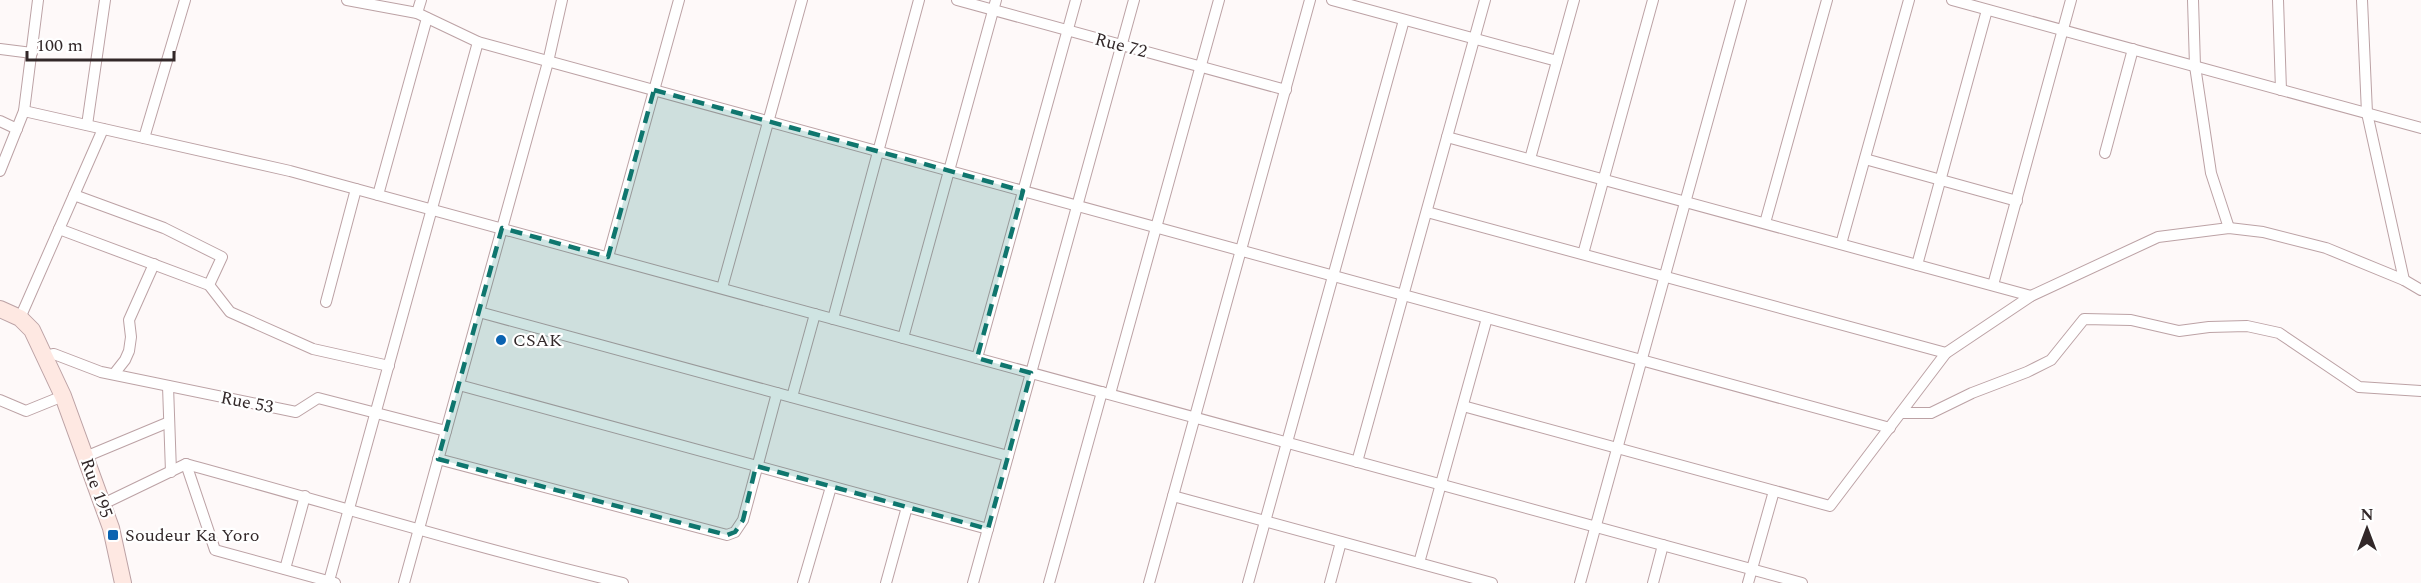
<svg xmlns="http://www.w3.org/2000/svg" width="2421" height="583" viewBox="0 0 2421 583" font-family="Spectral,serif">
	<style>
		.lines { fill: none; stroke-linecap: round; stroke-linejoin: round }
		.street-casing { stroke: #bca2a5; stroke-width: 12 }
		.secondary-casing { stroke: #bca2a5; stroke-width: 18 }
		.street { stroke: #fff; stroke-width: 10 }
		.secondary { stroke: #fee8e2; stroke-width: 16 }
		.marked { fill: #0f766e; fill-opacity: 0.2; stroke: #0f766e; stroke-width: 4.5; stroke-dasharray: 12 8; stroke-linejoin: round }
		.poi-dot { fill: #0a63b1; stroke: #fff; stroke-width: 2 }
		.labels { text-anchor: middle; stroke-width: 4.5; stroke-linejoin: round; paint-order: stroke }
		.street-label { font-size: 18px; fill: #322829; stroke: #fff }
		.poi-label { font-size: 18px; fill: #322829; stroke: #fff; text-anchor: start }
	</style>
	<rect width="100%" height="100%" fill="#fef9f9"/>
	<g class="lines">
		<g class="street-casing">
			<g id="street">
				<polyline points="347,0 417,13 478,42 1890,428"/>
				<polyline points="957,0 1286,90"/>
				<polyline points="1332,0 1557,61"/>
				<polyline points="1952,0 2421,128"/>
				<polyline points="2193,0 2195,66 2211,173 2229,228"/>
				<polyline points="2278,0 2281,90"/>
				<polyline points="2362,0 2367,113 2404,280"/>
				<polyline points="417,13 421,0"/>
				<polyline points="0,49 32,53"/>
				<polyline points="24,111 290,171 1802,583"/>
				<polyline points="0,121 17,129"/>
				<polyline points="87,125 105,0"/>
				<polyline points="1447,137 2031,296"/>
				<polyline points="144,138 185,0"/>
				<polyline points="2105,153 2133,49"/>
				<polyline points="1530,159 1574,0"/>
				<polyline points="1865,159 2017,201"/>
				<polyline points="0,171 24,111 38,0"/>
				<polyline points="74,195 164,228 222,257 209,285"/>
				<polyline points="378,195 427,18"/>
				<polyline points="1427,212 1946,353"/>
				<polyline points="1765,223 1827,0"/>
				<polyline points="59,229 209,285 230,312 313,349 389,366"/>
				<polyline points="1841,244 1909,0"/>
				<polyline points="1583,254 1653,0"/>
				<polyline points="608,257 679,0"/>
				<polyline points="1917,265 1987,10"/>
				<polyline points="1993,285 2071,0"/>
				<polyline points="722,288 802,0"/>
				<polyline points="326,302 356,189"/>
				<polyline points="479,312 1008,456"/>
				<polyline points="20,318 103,129"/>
				<polyline points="833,319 919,0"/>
				<polyline points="903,338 996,0"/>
				<polyline points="44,356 54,354 101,372 296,412 318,398 446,431"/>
				<polyline points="977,358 1076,0"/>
				<polyline points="114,374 125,360 129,351 131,337 129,320 154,264"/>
				<polyline points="459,385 988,529"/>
				<polyline points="168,386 171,472"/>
				<polyline points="1110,394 1219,0"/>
				<polyline points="792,397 815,314"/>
				<polyline points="0,400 26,411 63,396"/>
				<polyline points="1463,406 1830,506 1946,353 2031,296 2158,237 2229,228 2263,232 2326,248 2404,280 2421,290"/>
				<polyline points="1901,413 1931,413 1972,393 2027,372 2051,360 2084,319 2131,320 2179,331 2209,327 2247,326 2279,333 2359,387 2421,391"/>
				<polyline points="85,457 169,422"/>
				<polyline points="438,459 727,535 735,532 743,520 777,393"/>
				<polyline points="1357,462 1485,0"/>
				<polyline points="186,464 215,550 335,583"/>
				<polyline points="1173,496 1492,583"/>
				<path d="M103,504L186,464C332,504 476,548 623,583"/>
				<polyline points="1419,563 1487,318"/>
				<polyline points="285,569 305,496"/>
				<polyline points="329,581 478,42"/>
				<polyline points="404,583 548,62 562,0"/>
				<polyline points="803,583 831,487"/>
				<polyline points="886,583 907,507"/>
				<polyline points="973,583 1134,0"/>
				<polyline points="1049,583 1102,392"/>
				<polyline points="1149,583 1310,0"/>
				<polyline points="1248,583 1404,20"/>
				<polyline points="1330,583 1341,542"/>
				<polyline points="1580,583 1741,0"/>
				<polyline points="1653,583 1663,545"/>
				<polyline points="1748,583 1774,491"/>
			</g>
		</g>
		<g class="secondary-casing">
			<polyline id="secondary" points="0,309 20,318 32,330 63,396 111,528 123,583"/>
		</g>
		<use href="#street" class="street"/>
		<use href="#secondary" class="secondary"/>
	</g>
	<path class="marked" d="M654,90L1023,191L977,358L1031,373L988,529L756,466L743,520L735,532L727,535L438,459L502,228L608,257Z"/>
	<g class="poi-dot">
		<circle cx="501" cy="340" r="6"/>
		<rect x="107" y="529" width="12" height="12" rx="3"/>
	</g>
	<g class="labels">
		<g class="street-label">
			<text transform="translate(1121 45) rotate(15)" y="6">Rue 72</text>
			<text transform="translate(247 402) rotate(11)" y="6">Rue 53</text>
			<text transform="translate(97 488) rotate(70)" y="6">Rue 195</text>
		</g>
		<g class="poi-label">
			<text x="513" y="346">CSAK</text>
			<text x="125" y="541">Soudeur Ka Yoro</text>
		</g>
	</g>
	<g transform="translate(2367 529)" stroke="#ffffff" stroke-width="4.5" paint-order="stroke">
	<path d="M0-4.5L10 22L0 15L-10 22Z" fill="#322829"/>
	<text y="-9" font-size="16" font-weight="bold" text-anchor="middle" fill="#322829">N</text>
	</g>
	<path d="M27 51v9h147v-9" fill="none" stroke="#322829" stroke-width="3"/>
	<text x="36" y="51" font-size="18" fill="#322829" stroke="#ffffff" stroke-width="4.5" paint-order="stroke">100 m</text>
</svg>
